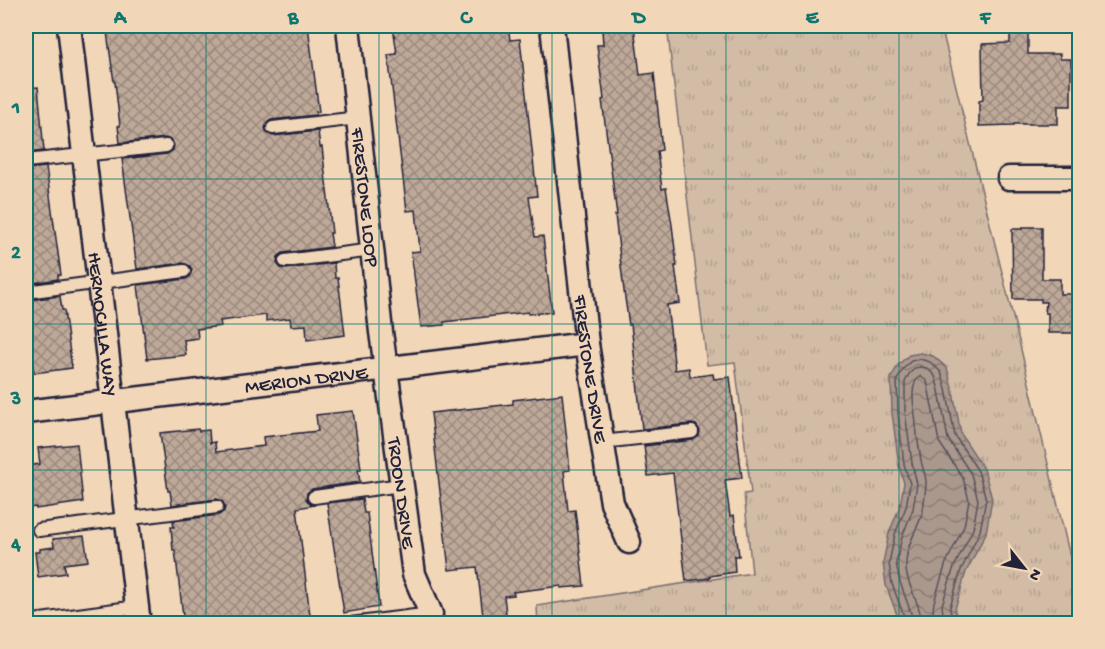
<svg xmlns="http://www.w3.org/2000/svg" width="1105" height="649" viewBox="0 0 1105 649" font-family="'Gochi Hand',sans-serif">
	<style>
		.grass { fill: url(#grass-tufts); stroke: #7a6f70; stroke-width: 1.5 }
		.water { fill: url(#water-waves); stroke: #74696c; stroke-width: 1.5 }
		.lines { fill: none; stroke-linecap: round; stroke-linejoin: round }
		.shore { stroke: #58515c; stroke-width: 1.5 }
		.building { fill: url(#building-cross-hatch); stroke: #22223b; stroke-width: 1.5 }
		.lane-casing { stroke: #22223b; stroke-width: 16 }
		.street-casing { stroke: #22223b; stroke-width: 27 }
		.lane { stroke: #f1d6b8; stroke-width: 12 }
		.street { stroke: #f1d6b8; stroke-width: 22 }
		.grid { fill: none; stroke: #0f766e; stroke-width: 1.5; stroke-opacity: 0.55 }
		.labels { text-anchor: middle; stroke-width: 5; stroke-linejoin: round; paint-order: stroke }
		.street-label { font-size: 20px; fill: #22223b; stroke: #f1d6b8 }
		.neatline { fill: none; stroke: #0f766e; stroke-width: 2 }
		.grid-label { font-size: 20px; text-anchor: middle; font-weight: bold; fill: #0f766e }
	</style>
	<defs>
		<pattern id="grass-tufts" width="24" height="20" patternUnits="userSpaceOnUse" patternTransform="scale(1.5)"><rect width="24" height="20" fill="#d3bca6"/><path d="M3 7l-1-3M5 7V3M7 7l1-3M15 17l-1-3M17 17v-4M19 17l1-3" fill="none" stroke="#b5a190"/></pattern>
		<pattern id="water-waves" width="16" height="10" patternUnits="userSpaceOnUse" patternTransform="scale(1.5)"><rect width="16" height="10" fill="#aa988d"/><path d="M0 5q4-4 8 0t8 0" fill="none" stroke="#8a7c74"/></pattern>
		<pattern id="building-cross-hatch" width="8" height="8" patternUnits="userSpaceOnUse" patternTransform="scale(1.5)"><rect width="8" height="8" fill="#bea999"/><path d="M0 0l8 8M0 8l8-8" fill="none" stroke="#9a897e"/></pattern>
	</defs>
	<rect width="100%" height="100%" fill="#f1d6b8"/>
	<filter id="ink" filterUnits="userSpaceOnUse"><feTurbulence type="fractalNoise" baseFrequency=".0167" numOctaves="2"/><feDisplacementMap in="SourceGraphic" scale="12" xChannelSelector="R" yChannelSelector="G"/><feConvolveMatrix kernelMatrix="1 2 1 2 8 2 1 2 1" color-interpolation-filters="sRGB"/></filter>
	<g filter="url(#ink)">
		<polygon class="grass" points="667,26 941,26 1019,341 1075,578 1079,602 1079,623 538,624 537,606 752,573 744,494 751,493 735,362 707,365"/>
		<polygon class="water" points="921,353 933,356 947,368 952,387 961,434 984,469 992,499 986,533 966,572 955,609 958,623 900,623 886,585 883,563 889,533 900,506 904,483 899,466 892,413 891,378 898,365 909,355"/>
		<g class="lines">
			<g class="shore">
				<polyline points="905,624 904,616 892,584 889,563 895,534 906,507 910,484 904,464 898,413 897,380 903,369 911,361 920,359 930,362 941,372 946,389 955,436 978,471 986,499 980,531 961,570 950,607 952,624"/>
				<polyline points="913,624 911,613 900,582 896,563 902,537 913,509 917,484 912,463 905,412 905,382 909,374 915,368 920,367 927,368 935,376 939,391 948,439 971,474 978,500 973,529 954,567 942,605 944,624"/>
				<path d="M922,624C921,602 904,583 906,562C907,542 919,528 923,510C924,501 926,491 926,482C926,475 922,468 921,460C918,445 916,430 915,415C913,403 910,383 920,376L927,381L939,442L963,478L969,500L964,526L946,563L934,602L933,610L935,624"/>
			</g>
		</g>
		<g class="building">
			<polygon points="163,26 308,26 319,112 316,112 316,115 271,120 268,122 265,128 267,133 273,136 318,131 320,147 322,147 332,233 330,233 332,247 283,253 278,257 277,263 281,268 286,269 334,263 335,278 338,278 345,335 307,340 306,325 291,326 290,318 266,321 266,315 220,321 221,326 197,329 198,338 184,340 186,355 147,359 138,285 186,279 189,277 192,270 190,266 183,263 137,269 122,159 167,154 173,150 174,145 172,141 166,138 120,143 118,126 120,126 115,82 114,82 107,32"/>
			<polygon points="393,26 433,26 433,29 461,26 508,26 510,40 520,39 537,196 529,197 535,237 543,236 552,312 528,314 528,312 444,322 444,325 421,327 411,252 420,251 416,210 407,211 388,55 397,54"/>
			<polygon points="634,26 640,75 654,73 662,150 657,151 662,189 666,188 672,225 677,266 675,266 680,303 667,305 675,370 689,368 690,377 713,374 714,379 730,377 742,478 725,480 730,516 734,515 739,556 734,556 735,572 710,576 710,578 686,581 673,473 648,476 644,446 693,440 699,436 700,431 696,425 691,424 642,429 631,324 629,325 624,291 615,215 617,215 602,100 604,99 597,45 603,45 602,29"/>
			<polygon points="1010,26 1028,26 1028,54 1060,54 1060,59 1071,59 1071,106 1058,106 1058,124 1014,124 1014,125 979,126 979,101 983,100 982,44 1010,43"/>
			<polygon points="38,87 44,151 26,153 26,88"/>
			<polygon points="46,167 61,275 58,275 58,279 26,284 26,169"/>
			<polygon points="1023,227 1042,227 1042,279 1060,279 1060,294 1075,294 1076,333 1048,333 1048,313 1045,313 1046,302 1041,302 1041,299 1013,299 1012,229 1023,229"/>
			<polygon points="60,296 62,310 64,310 72,368 34,373 32,358 26,358 26,312 31,311 29,300"/>
			<polygon points="562,394 570,470 564,471 568,511 575,510 584,586 561,588 561,586 513,592 514,595 504,596 507,622 484,624 477,567 449,570 431,413 513,404 513,400"/>
			<polygon points="353,411 361,469 358,469 360,482 312,489 307,493 306,499 310,504 315,505 297,508 311,624 184,624 175,550 173,550 171,527 174,527 173,521 219,515 224,511 225,507 223,502 217,499 172,505 170,491 168,491 160,433 198,429 199,431 209,430 210,443 215,442 216,452 264,446 263,437 318,431 316,415"/>
			<polygon points="77,444 83,502 36,509 36,507 29,508 27,486 29,485 27,466 40,464 38,448"/>
			<polygon points="362,499 364,513 367,513 379,607 344,613 327,503"/>
			<polygon points="84,536 88,561 64,564 66,573 38,577 35,552 40,552 40,549 54,547 53,539"/>
		</g>
		<g class="lines">
			<g class="lane-casing">
				<g id="lane">
					<polyline points="273,128 358,118"/>
					<polyline points="26,161 166,146"/>
					<polyline points="285,261 373,250"/>
					<polyline points="26,292 184,271"/>
					<polyline points="602,442 692,432"/>
					<polyline points="314,497 401,485"/>
					<polyline points="39,530 217,507"/>
					<polyline points="26,622 137,607"/>
					<polyline points="350,624 431,614"/>
				</g>
			</g>
			<g class="street-casing">
				<g id="street">
					<path id="s1" d="M69,26L139,624"/>
					<path id="s2" d="M348,26L381,332L414,574L431,614"/>
					<path id="s3" d="M552,26L587,344L612,503L629,542"/>
					<polyline points="1009,178 1080,178"/>
					<path id="s4" d="M26,412L587,344"/>
				</g>
			</g>
			<use href="#lane" class="lane"/>
			<use href="#street" class="street"/>
		</g>
	</g>
	<path class="grid" d="M206,26V624M379,26V624M552,26V624M726,26V624M899,26V624M26,179H1080M26,324H1080M26,470H1080"/>
	<g class="labels">
		<g class="street-label">
			<text dy="7" stroke="none"><textPath href="#s2" startOffset="172">FIRESTONE LOOP</textPath></text>
			<text dy="7" stroke="none"><textPath href="#s1" startOffset="300">HERMOCILLA WAY</textPath></text>
			<text dy="7" stroke="none"><textPath href="#s3" startOffset="345">FIRESTONE DRIVE</textPath></text>
			<text dy="7" stroke="none"><textPath href="#s4" startOffset="282">MERION DRIVE</textPath></text>
			<text dy="7" stroke="none"><textPath href="#s2" startOffset="470">TROON DRIVE</textPath></text>
		</g>
	</g>
	<rect width="1105" height="649" fill="none" stroke="#f1d6b8" stroke-width="66"/>
	<g transform="translate(1024 568) rotate(121)" stroke="#f1d6b8" stroke-width="4.5" paint-order="stroke">
	<path d="M0-4.5L10 22L0 15L-10 22Z" fill="#22223b"/>
	<text y="-9" font-size="16" font-weight="bold" text-anchor="middle" fill="#22223b">N</text>
	</g>
	<rect x="33" y="33" width="1039" height="583" class="neatline"/>
	<g class="grid-label">
		<text x="120" y="23">A</text>
		<text x="293" y="23">B</text>
		<text x="466" y="23">C</text>
		<text x="639" y="23">D</text>
		<text x="812" y="23">E</text>
		<text x="985" y="23">F</text>
		<text x="16" y="113">1</text>
		<text x="16" y="258">2</text>
		<text x="16" y="404">3</text>
		<text x="16" y="550">4</text>
	</g>
</svg>
